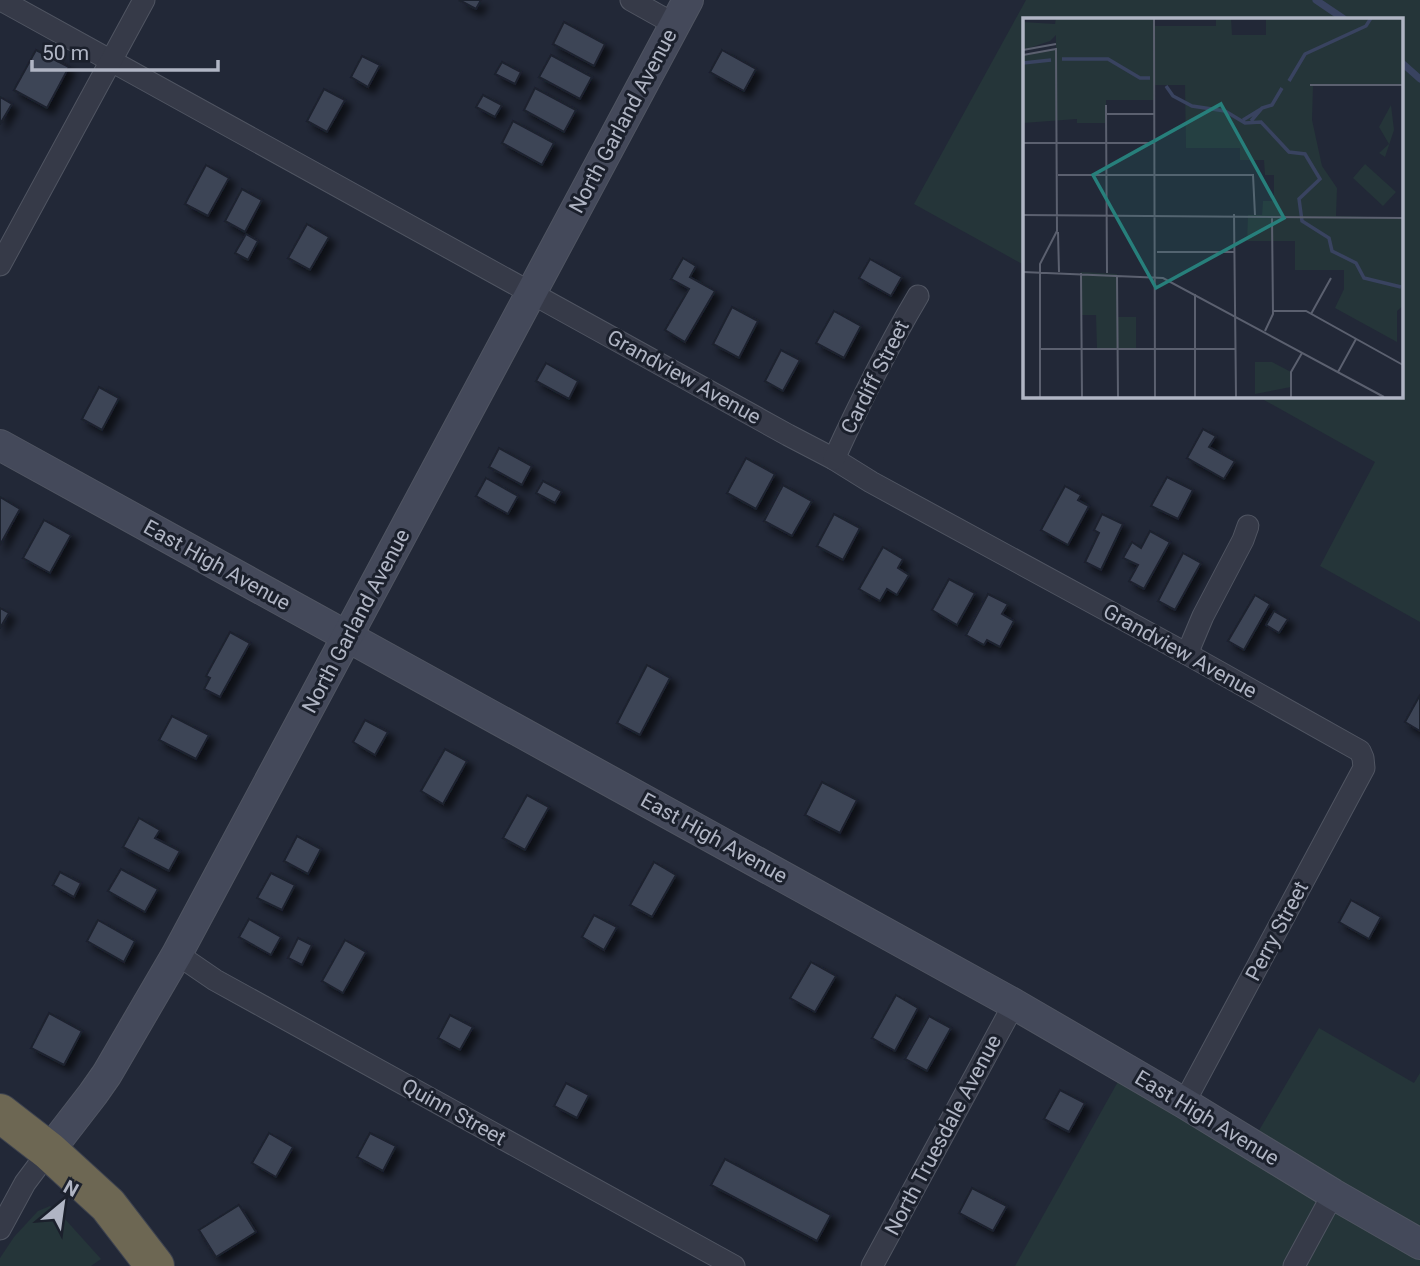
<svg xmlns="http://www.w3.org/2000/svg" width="1420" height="1266" viewBox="0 0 1420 1266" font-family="Roboto,sans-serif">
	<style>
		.green { fill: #253539 }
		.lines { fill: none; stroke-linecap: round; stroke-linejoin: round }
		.stream { stroke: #394360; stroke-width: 7 }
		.building { fill: #3e4557; stroke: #1d212e; stroke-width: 2; filter: url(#shadow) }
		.street-casing { stroke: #505562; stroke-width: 23 }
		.secondary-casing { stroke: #505562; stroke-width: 32 }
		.highway-casing { stroke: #3d424f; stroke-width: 40 }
		.street { stroke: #363a48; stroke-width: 21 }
		.secondary { stroke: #44495a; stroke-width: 30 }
		.highway { stroke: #6d6753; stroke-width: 38 }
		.labels { text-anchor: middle; stroke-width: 6; stroke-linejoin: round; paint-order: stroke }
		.street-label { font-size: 21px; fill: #b0b5c4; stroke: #1b202c }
		.inset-river { fill: none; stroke: #394360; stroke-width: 3.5 }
		.inset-road { fill: none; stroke: #5b606f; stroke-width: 2 }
		.view { fill: #277f7b; fill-opacity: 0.15; stroke: #277f7b; stroke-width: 3.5 }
		.inset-edge { fill: none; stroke: #b0b5c4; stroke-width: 3.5 }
	</style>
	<defs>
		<filter id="shadow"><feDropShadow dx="6" dy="6" stdDeviation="3.5" flood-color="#0009"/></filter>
	</defs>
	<rect width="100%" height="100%" fill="#222837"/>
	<g class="green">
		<polygon points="1026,0 1420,0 1420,622 1320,566 1375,462 1257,396 1401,396 1401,19 1024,19 1024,265 914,204"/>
		<polygon points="1319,1028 1414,1083 1420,1073 1420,1266 1015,1266 1125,1069 1251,1144"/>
		<polygon points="50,1206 64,1218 101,1259 91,1266 0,1266 0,1258 14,1237 38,1211"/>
	</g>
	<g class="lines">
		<g class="stream">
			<polyline points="1316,0 1344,19"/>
			<polyline points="1401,62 1420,79"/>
		</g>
	</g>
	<g class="building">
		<polygon points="459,0 481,0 476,9"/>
		<polygon points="564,22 605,44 594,66 553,44"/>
		<polygon points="36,50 69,67 47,108 14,90"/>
		<polygon points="722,50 756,69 744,91 710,72"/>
		<polygon points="551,55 592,77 580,99 539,77"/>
		<polygon points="362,56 380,65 368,87 351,77"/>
		<polygon points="502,62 521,72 515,84 495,74"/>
		<polygon points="535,88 576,110 564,132 524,110"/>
		<polygon points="324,89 345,100 327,132 307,121"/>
		<polygon points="483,95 502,105 495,117 476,107"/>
		<polygon points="0,97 12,104 0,124"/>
		<polygon points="513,121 554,143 542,165 502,143"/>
		<polygon points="206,165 229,178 208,216 185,204"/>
		<polygon points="242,189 262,200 245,232 225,221"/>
		<polygon points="307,224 329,237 310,270 288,258"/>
		<polygon points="246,234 258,241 248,260 235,253"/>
		<polygon points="683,258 696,266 690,277 715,291 685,342 665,330 689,289 671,279"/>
		<polygon points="870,259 902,277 891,296 859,278"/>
		<polygon points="732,307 758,321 739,358 713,344"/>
		<polygon points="834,311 861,326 844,358 816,343"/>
		<polygon points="781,350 800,360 783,391 765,381"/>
		<polygon points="546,363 578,381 569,399 536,381"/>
		<polygon points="99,387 119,398 102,430 82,419"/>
		<polygon points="1203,429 1216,436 1209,447 1235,461 1224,479 1187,458"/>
		<polygon points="499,448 532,466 522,485 489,467"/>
		<polygon points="746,458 775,474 756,509 727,493"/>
		<polygon points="1167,477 1193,490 1178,519 1151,506"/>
		<polygon points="486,478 518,496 508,514 476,496"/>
		<polygon points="543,481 562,491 555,503 536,493"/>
		<polygon points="783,485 812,501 792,536 764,521"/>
		<polygon points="1065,486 1081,495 1078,500 1089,506 1068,545 1041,530"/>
		<polygon points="0,497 20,509 0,545"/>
		<polygon points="834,514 860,528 843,560 817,546"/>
		<polygon points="1102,514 1123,524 1101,570 1085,562 1099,533 1094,530"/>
		<polygon points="44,520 71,535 50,573 23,558"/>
		<polygon points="1150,531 1170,542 1144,589 1129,581 1138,565 1123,558 1132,542 1141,548"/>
		<polygon points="883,547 903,559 898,568 909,575 897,595 887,589 880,601 859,589"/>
		<polygon points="1183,553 1201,563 1175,610 1158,601"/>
		<polygon points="949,579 975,593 957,625 932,610"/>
		<polygon points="988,594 1008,604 1002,614 1014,621 1000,647 987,640 984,645 966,635"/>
		<polygon points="1255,595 1270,604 1244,650 1228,641"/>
		<polygon points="0,608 9,613 0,628"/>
		<polygon points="1274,611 1288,619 1279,633 1266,625"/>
		<polygon points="230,632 250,643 220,697 204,689 210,678 206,676"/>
		<polygon points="647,665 670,678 640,735 617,723"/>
		<polygon points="1420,695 1420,731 1405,722"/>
		<polygon points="172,716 209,735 196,759 159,740"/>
		<polygon points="365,720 388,732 375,755 353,742"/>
		<polygon points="445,749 467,761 443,804 421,791"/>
		<polygon points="822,782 857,800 840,833 805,815"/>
		<polygon points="527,795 549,807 525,850 503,838"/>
		<polygon points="139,818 160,830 155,838 180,851 169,871 123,847"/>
		<polygon points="297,836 321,849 308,874 284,861"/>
		<polygon points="654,862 676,875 652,917 630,905"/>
		<polygon points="121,869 158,889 145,912 108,891"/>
		<polygon points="60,872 81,883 74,897 53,885"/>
		<polygon points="271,873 295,885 282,910 257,898"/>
		<polygon points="1351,900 1381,917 1369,939 1339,922"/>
		<polygon points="594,915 617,927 604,950 582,937"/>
		<polygon points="249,919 281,937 271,955 239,937"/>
		<polygon points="98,920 135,941 124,962 87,941"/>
		<polygon points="298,938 312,945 302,965 288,958"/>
		<polygon points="345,940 366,952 343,993 322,981"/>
		<polygon points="811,962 836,976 815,1012 790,998"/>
		<polygon points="896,995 918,1008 895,1051 872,1038"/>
		<polygon points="49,1013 82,1031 64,1065 31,1048"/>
		<polygon points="450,1015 473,1027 460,1050 438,1038"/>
		<polygon points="929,1016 951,1028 927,1071 905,1059"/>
		<polygon points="566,1083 589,1095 577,1118 554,1106"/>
		<polygon points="1060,1090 1085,1103 1069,1132 1044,1119"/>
		<polygon points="269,1133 293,1147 276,1177 252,1163"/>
		<polygon points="370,1133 396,1146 383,1171 357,1157"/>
		<polygon points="725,1159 831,1215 817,1241 711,1185"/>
		<polygon points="972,1188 1007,1206 993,1231 959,1213"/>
		<polygon points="239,1205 256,1232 216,1257 199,1230"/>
	</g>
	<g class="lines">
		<g class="street-casing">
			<g id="street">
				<polyline points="1,0 788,435 834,459 871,482 1187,654 1360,751 1363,758 1364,768 1184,1103"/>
				<polyline points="631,0 674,24"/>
				<polyline points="0,265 144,0"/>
				<path d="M834,459C860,402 886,350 918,296"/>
				<polyline points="1187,654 1203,616 1243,540 1248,526"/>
				<polyline points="177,954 215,980 734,1266"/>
				<polyline points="0,1229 25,1183 49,1151"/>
				<polyline points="872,1266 1014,1004"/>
				<polyline points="1294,1266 1333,1194"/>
			</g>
		</g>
		<g class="secondary-casing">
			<g id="secondary">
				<polyline points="0,445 1014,1004 1184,1103 1333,1194 1420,1244"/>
				<polyline points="49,1151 93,1094 107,1074 177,954 688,0"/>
			</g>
		</g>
		<g class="highway-casing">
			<polyline id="highway" points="0,1113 49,1151 108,1205 155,1266"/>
		</g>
		<use href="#street" class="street"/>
		<use href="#secondary" class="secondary"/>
		<use href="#highway" class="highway"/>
	</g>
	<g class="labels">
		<g class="street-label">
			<text transform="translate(623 121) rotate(-62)" y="7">North Garland Avenue</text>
			<text transform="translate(684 377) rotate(29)" y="7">Grandview Avenue</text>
			<text transform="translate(875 377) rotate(-63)" y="7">Cardiff Street</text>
			<text transform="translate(217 565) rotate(29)" y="7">East High Avenue</text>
			<text transform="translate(356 621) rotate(-62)" y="7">North Garland Avenue</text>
			<text transform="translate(1180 651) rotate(29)" y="7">Grandview Avenue</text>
			<text transform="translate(714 838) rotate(29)" y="7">East High Avenue</text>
			<text transform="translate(1277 931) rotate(-62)" y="7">Perry Street</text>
			<text transform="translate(454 1112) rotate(29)" y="7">Quinn Street</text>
			<text transform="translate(1207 1118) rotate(31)" y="7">East High Avenue</text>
			<text transform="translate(943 1135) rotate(-62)" y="7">North Truesdale Avenue</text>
		</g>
	</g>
	<g transform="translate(1023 18)">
		<rect width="380" height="380" fill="#222837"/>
		<path d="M33,0H131V8H193V0H208L209,17H243V0H380V67H290L289,102L299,148L314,170L313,198L380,200V288L374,293V324L312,290L321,271V252H272V223H224L225,197H239L240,183H251V157H242L241,142H217V130H163L162,67H132V82H83V105H54V101L0,105V37L33,31V17L27,23L0,32V4L32,6ZM368,87L371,112L362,139L356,135L366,126L356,109ZM342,146L373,174L360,188L330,160ZM58,254L94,256L95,299H113V331H74L73,297H58ZM232,344H249L268,354V369L232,376Z" fill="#253539"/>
		<path class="inset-river" d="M39,41H85L117,60H127M0,45L28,42M266,63L282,36L343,8L348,0M143,68L150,78L169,88L202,93L222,105L238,104L266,134L282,136L297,161L276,181L279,203L306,220L309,233L333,245L341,260L378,269M220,102L238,91M228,103L239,90L249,87L259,70"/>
		<path class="inset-road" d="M131,0L132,379M0,32L33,26M0,37L33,31M287,67H380M83,87L84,255M83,96H132M0,125H132M35,157H230L232,197M211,196L213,379M0,197L380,200M35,214L36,254M134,234H212M0,254L140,260L361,379M58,255L59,379M94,259L95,379M172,276V379M250,293H283L380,347M288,296L308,260M242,313L250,296L249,199M17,331H212M315,354L333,321M17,379V246L34,213L33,30M268,379V354L279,335"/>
		<path class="view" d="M198,86L261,200L133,270L70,157Z"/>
		<rect width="380" height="380" class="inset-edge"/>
	</g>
	<g transform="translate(63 1203) rotate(29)" stroke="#1b202c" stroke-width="5" paint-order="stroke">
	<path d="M0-5L12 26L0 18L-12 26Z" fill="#b0b5c4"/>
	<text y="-10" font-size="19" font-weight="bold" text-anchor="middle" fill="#b0b5c4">N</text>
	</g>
	<path d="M32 60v10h186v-10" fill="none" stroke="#b0b5c4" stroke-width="3.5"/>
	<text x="42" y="60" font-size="21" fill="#b0b5c4" stroke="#1b202c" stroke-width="5" paint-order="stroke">50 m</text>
</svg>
